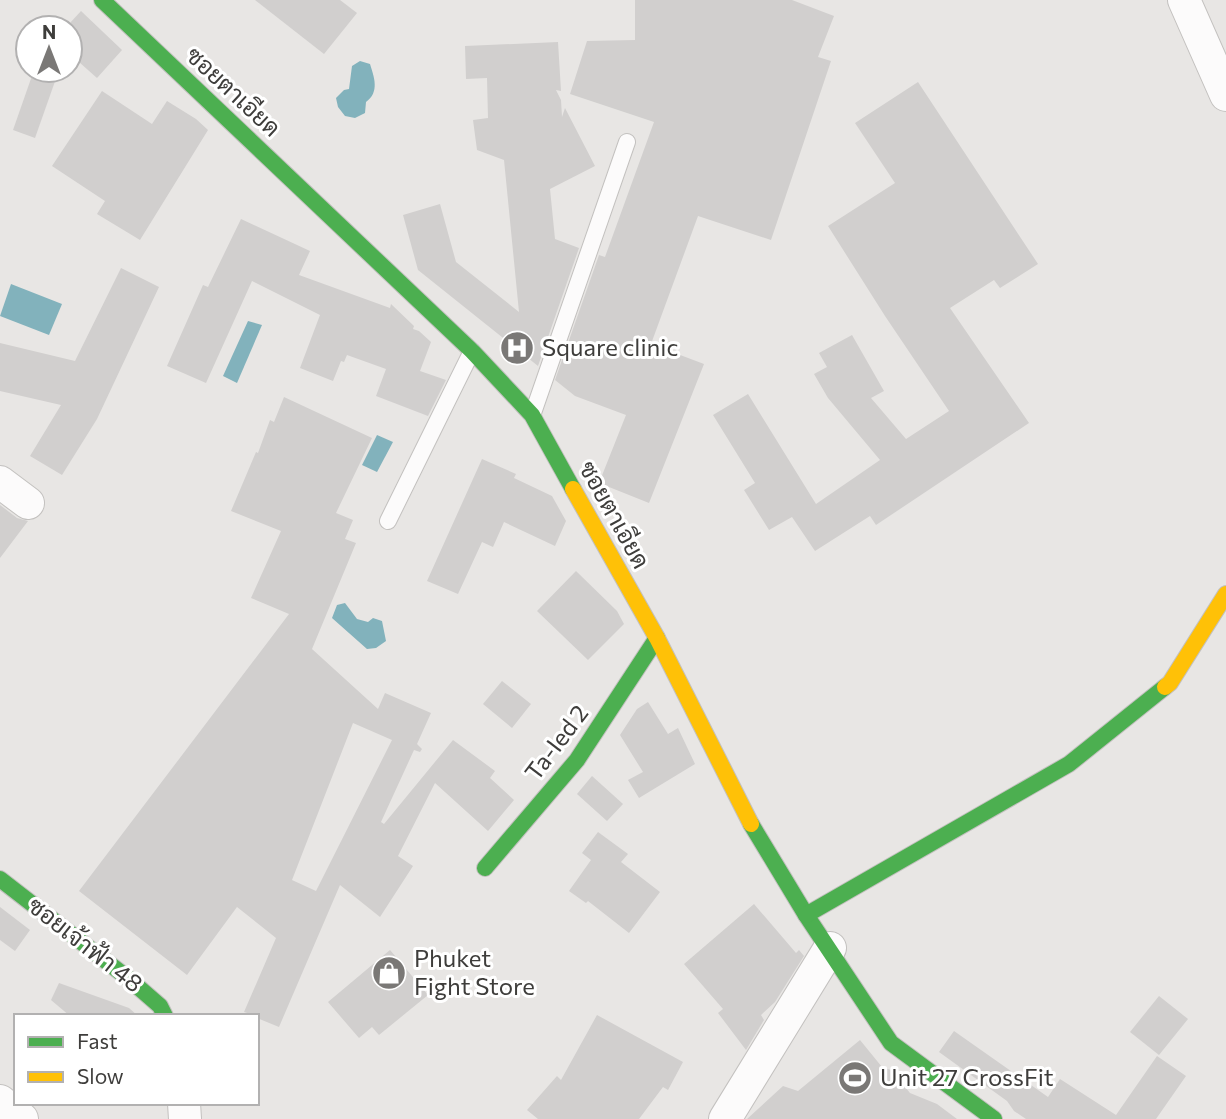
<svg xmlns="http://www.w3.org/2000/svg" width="1226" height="1119" viewBox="0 0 1226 1119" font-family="Commissioner,Sarabun,sans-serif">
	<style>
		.water { fill: #82b2bc }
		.building { fill: #d1cfce; fill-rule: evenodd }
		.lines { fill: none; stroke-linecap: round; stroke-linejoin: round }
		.lane-casing { stroke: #c3c1bf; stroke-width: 18 }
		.street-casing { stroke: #c3c1bf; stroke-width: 34 }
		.fast-casing { stroke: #c3c1bf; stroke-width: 18 }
		.slow-casing { stroke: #c3c1bf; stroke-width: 18 }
		.lane { stroke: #fcfbfb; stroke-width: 16 }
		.street { stroke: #fcfbfb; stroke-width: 32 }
		.fast { stroke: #4caf50; stroke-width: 16 }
		.slow { stroke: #ffc107; stroke-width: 16 }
		.labels { text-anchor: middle; stroke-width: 6; stroke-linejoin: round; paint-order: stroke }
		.street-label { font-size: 24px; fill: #3e3d3b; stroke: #fff }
		.poi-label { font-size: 24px; fill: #3e3d3b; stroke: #fff; text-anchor: start }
	</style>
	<rect width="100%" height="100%" fill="#e8e6e4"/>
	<g class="water">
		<path d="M360,61L370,64C374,77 380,92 366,102L365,113L355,118L345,116L338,107L336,98L344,90L349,89L352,66Z"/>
		<polygon points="11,284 62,304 49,335 0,316"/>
		<polygon points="248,321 262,325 237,383 223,376"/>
		<polygon points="377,435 393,442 377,472 362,465"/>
		<polygon points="345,603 357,619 368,622 373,618 382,621 386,641 376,648 367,649 332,618 337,605"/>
	</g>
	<g class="building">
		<polygon points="255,0 340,0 357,13 324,54"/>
		<polygon points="635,0 792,0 834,16 818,57 831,61 771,240 698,216 651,344 704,364 649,503 599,483 626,415 575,396 555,380 599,255 605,257 654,122 570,94 587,41 635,40"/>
		<polygon points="81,11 122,50 97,78 70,54 70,23"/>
		<polygon points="558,42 561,91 556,90 561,100 562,117 565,108 595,166 550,189 555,239 579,248 538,366 418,270 403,215 440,204 456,262 519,312 504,160 477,150 473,120 488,118 487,78 466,79 465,46"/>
		<polygon points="34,70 59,70 35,138 13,130"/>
		<polygon points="918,82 1038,264 1000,288 994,280 950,308 1029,423 876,525 870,516 815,551 792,517 769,530 744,490 755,483 713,415 748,394 816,504 880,460 828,398 814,374 827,367 819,353 852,335 884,391 871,398 906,439 949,411 885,316 828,226 895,183 855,123"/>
		<polygon points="102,91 152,124 167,101 196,119 208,130 140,240 97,214 105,201 52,166"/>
		<polygon points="241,219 310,251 299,275 390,308 391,304 414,326 413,329 419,331 431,342 420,371 446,380 428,416 376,396 386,369 347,355 344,362 341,361 333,381 300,368 320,315 252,281 206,383 167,366 203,285 208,287"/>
		<polygon points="121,268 159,287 97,419 62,475 30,456 61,405 0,391 0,343 75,361"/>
		<path d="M284,397L372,438L336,513L353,520L345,539L356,543L312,649L378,709L385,693L431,713L417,744L422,749L420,752L414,750L381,822L384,824L453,740L495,771L490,778L514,800L488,831L435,783L398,856L413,866L380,917L340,885L279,1027L257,1018V1016L244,1012L276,938L237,907L187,975L79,891L289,614L251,598L281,531L231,511L256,452L258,453L270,420L274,422ZM353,723L392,740L316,891L292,880Z"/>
		<polygon points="482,459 516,474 514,478 552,496 566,521 555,546 504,522 493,547 482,542 458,594 427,581"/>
		<polygon points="0,505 17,518 28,521 0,558"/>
		<polygon points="576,571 617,611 624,624 588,660 537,611"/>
		<polygon points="502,681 531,704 512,728 483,704"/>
		<polygon points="648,702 668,734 678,728 695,764 639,798 628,780 643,772 620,735 637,709"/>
		<polygon points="592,776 623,804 607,821 577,794"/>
		<polygon points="598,832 628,854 621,862 660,892 629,933 588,901 586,903 569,891 591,860 582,853"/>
		<polygon points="754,904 796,953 799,950 804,956 775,1002 761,1015 764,1020 746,1050 718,1013 723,1009 684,964"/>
		<polygon points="0,907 30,930 15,951 0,940"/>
		<polygon points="390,950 428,995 379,1035 372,1027 359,1038 328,1002"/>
		<polygon points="59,983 129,1008 138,1016 70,1016 51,1000"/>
		<polygon points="1159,996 1188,1019 1159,1055 1130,1032"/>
		<polygon points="597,1015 683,1062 668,1090 663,1087 639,1119 538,1119 527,1110 557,1076 561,1080"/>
		<polygon points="954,1031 1048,1097 1060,1079 1116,1115 1157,1056 1186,1076 1156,1119 1026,1119 1014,1111 1007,1101 939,1052"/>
		<polygon points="860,1040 882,1067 891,1070 910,1093 937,1104 957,1119 747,1119 783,1086 798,1091"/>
	</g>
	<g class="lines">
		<g class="lane-casing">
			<g id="lane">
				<polyline points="533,413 627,142"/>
				<polyline points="388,521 472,351"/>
			</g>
		</g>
		<g class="street-casing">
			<g id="street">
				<polyline points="1184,0 1226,95"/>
				<polyline points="0,482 28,503"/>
				<polyline points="0,1101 22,1119"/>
				<polyline points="184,1103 185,1119"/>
				<polyline points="725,1119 830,948"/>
			</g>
		</g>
		<g class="fast-casing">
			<g id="fast">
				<polyline points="102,0 472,351 532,415 573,489"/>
				<polyline points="751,824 806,915 891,1043 994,1119"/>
				<polyline points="485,868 577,760 657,638"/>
				<polyline points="0,879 129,979 160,1006 165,1016"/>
				<polyline points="806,915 1069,764 1165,687"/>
			</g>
		</g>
		<g class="slow-casing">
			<g id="slow">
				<polyline points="573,489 657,638 751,824"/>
				<polyline points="1165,687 1170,683 1226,594"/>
			</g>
		</g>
		<use href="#lane" class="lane"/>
		<use href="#street" class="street"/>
		<use href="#fast" class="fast"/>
		<use href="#slow" class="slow"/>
	</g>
	<defs>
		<g id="hospital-disc" transform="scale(1.75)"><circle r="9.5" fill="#7a7876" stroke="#fff"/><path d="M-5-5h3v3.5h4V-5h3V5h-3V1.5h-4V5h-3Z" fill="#fff"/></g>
		<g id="shop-disc" transform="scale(1.75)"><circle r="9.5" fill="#7a7876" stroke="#fff"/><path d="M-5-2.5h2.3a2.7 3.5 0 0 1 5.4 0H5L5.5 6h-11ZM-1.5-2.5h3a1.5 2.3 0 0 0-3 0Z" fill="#fff"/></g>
		<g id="stadium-disc" transform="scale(1.75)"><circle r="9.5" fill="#7a7876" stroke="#fff"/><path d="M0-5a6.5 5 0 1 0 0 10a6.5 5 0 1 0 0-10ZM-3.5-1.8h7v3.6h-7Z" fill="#fff"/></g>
	</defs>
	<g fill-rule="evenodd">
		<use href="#hospital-disc" x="517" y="348"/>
		<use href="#shop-disc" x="389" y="973"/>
		<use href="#stadium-disc" x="855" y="1078"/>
	</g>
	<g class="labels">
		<g class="street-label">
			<text transform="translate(233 92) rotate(43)" y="8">ซอยตาเอียด</text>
			<text transform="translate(614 515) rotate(61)" y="8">ซอยตาเอียด</text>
			<text transform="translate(557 743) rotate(-53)" y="8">Ta-Ied 2</text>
			<text transform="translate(85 945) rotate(38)" y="8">ซอยเจ้าฟ้า 48</text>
		</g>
		<g class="poi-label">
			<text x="542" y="356">Square clinic</text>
			<text x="414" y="967">Phuket<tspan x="414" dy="28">Fight Store</tspan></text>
			<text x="880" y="1086">Unit 27 CrossFit</text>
		</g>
	</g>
	<rect x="14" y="1014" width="245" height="91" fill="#ffffff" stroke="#b2b1b1" stroke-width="2"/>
	<rect x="28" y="1037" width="35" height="10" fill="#4caf50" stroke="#b2b1b1" stroke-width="2"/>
	<text x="77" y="1049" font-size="21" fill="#3e3d3b">Fast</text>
	<rect x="28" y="1072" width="35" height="10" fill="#ffc107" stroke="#b2b1b1" stroke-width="2"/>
	<text x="77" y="1084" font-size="21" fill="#3e3d3b">Slow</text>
	<g transform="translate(49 49)"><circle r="33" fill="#ffffff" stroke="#b2b1b1" stroke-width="2"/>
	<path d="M0-5L12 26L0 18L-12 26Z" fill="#7a7876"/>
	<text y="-10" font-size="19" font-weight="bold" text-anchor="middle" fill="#3e3d3b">N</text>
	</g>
</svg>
